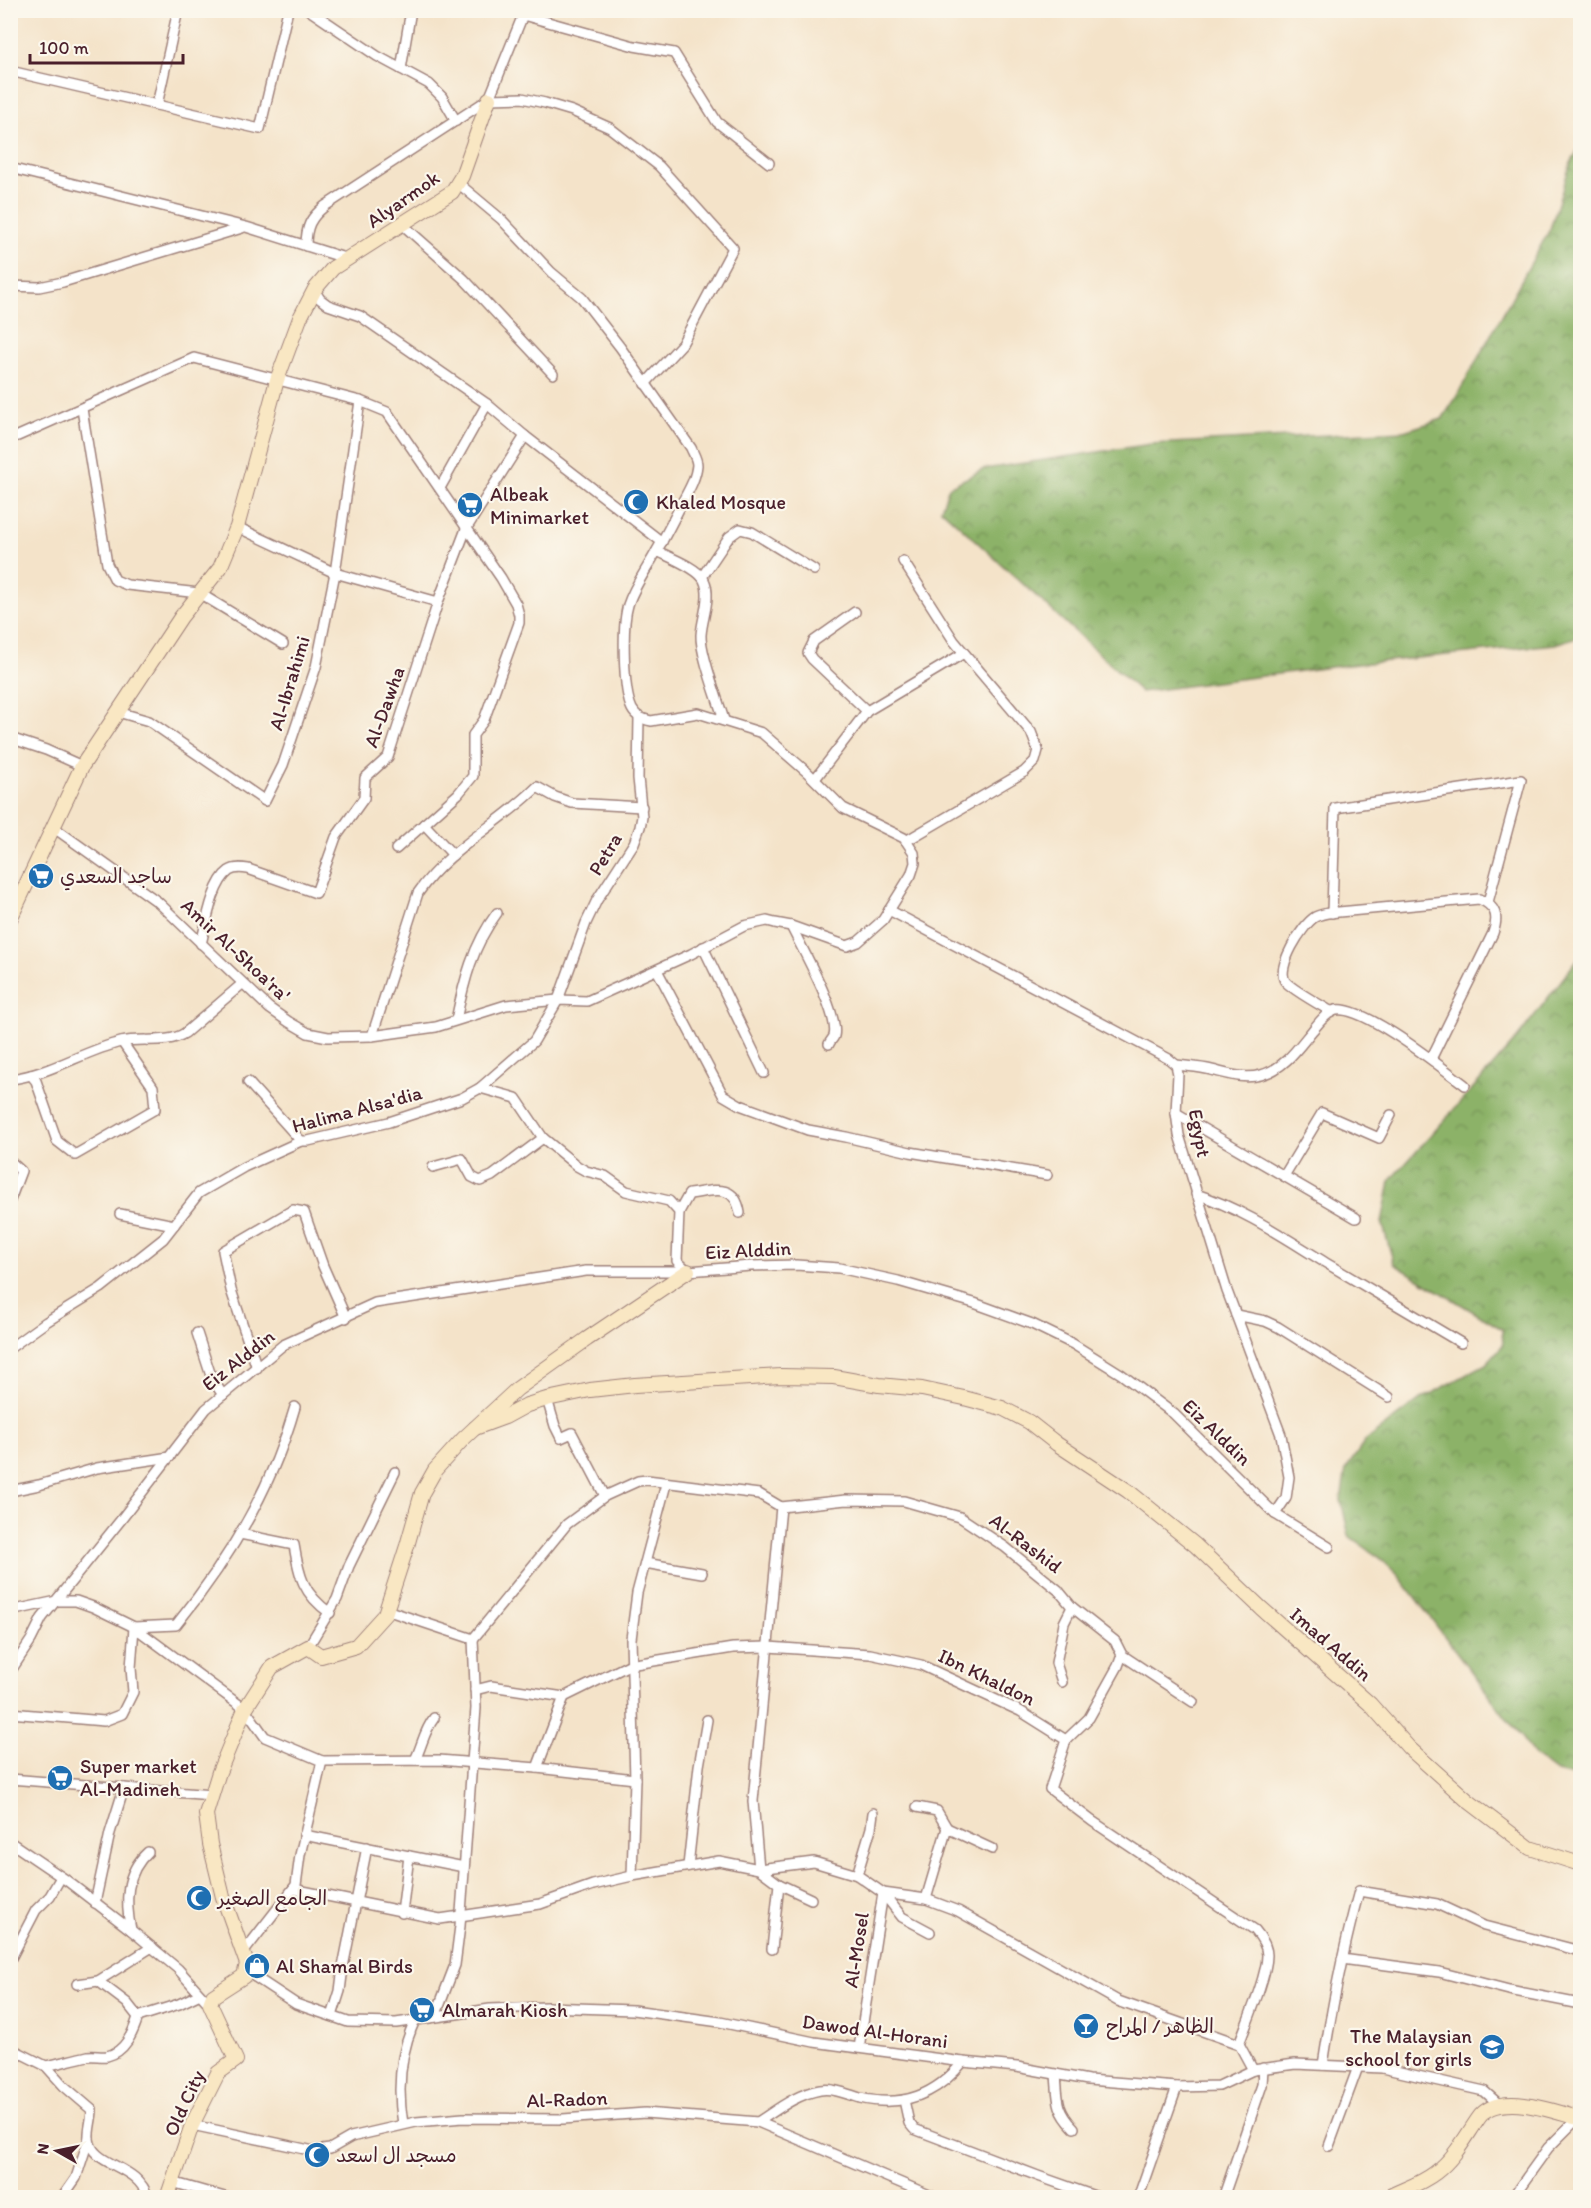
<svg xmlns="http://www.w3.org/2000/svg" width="1591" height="2208" viewBox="0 0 1591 2208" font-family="Itim,'Playpen Sans Arabic',sans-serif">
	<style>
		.forest { fill: url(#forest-crowns); stroke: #6b684a; stroke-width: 1.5 }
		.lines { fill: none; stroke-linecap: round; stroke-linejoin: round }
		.street-casing { stroke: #9f817a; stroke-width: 12 }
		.secondary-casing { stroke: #9f817a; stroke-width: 16 }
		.street { stroke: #fff; stroke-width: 9 }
		.secondary { stroke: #f9e7c3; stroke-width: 14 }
		.labels { text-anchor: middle; stroke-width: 4.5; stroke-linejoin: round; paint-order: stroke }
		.street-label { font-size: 20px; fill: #4a1f2b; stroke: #fbf7ec }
		.poi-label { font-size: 20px; fill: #4a1f2b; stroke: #fbf7ec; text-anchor: start }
	</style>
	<defs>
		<pattern id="forest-crowns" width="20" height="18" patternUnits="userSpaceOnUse" patternTransform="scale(1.5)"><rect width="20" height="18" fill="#8cb268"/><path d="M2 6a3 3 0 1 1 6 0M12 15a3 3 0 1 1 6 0" fill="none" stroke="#749056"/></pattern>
	</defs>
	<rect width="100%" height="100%" fill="#fbf7ec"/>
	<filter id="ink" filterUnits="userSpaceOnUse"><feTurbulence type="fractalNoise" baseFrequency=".0167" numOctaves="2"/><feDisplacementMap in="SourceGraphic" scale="12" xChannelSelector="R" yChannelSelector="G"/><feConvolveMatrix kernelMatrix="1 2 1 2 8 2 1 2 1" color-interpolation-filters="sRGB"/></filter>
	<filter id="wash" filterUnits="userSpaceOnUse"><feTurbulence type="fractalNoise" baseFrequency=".008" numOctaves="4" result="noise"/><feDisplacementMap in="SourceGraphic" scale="24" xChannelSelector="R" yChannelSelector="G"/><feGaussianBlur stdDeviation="1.35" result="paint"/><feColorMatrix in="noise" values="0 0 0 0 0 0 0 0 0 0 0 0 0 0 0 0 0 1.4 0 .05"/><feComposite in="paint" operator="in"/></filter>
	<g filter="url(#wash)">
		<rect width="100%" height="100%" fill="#f4e3c9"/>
		<g class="forest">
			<polygon points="1580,146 1580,636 1555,644 1339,666 1141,692 941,509 949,487 984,469 1151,444 1404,431 1442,419 1454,401 1550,229 1570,165"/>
			<polygon points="1580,956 1580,1778 1556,1772 1536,1757 1398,1575 1380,1558 1349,1536 1341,1500 1346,1469 1366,1440 1418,1401 1486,1364 1503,1345 1502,1329 1394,1264 1382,1222 1390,1181 1515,1041"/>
		</g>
	</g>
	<g filter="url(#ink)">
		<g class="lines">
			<g class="street-casing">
				<g id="street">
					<polyline points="309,10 377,56 429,84 442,97 456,121"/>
					<polyline points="523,15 634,46 674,53 717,122 769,163"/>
					<polyline points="401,69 411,10"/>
					<polyline points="10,71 260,129 288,10"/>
					<polyline points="489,99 522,98 545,103 572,111 610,128 659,166 733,248 682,344 645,384"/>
					<polyline points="157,105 178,10"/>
					<polyline points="10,168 246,227 348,259"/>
					<polyline points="403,225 464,279 553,374"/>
					<path d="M306,246C306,227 310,218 325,206L489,99L525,10"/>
					<polyline points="10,286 39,287 63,282 242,228"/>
					<polyline points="314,290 320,299 328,305 360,316 487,404 525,436 662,542"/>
					<polyline points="82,409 107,564 115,580 127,585 199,593 283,644"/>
					<polyline points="10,437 18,436 194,358 360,401 387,412 501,578 516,604 519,615 519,623 484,720 473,735 473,776 458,794 396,849"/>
					<polyline points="440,488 487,404"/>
					<polyline points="237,527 335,573 438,602"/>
					<path d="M657,551C669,557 698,568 704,580C712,596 702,618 701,635C700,653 718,700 724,720"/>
					<polyline points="903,561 954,641 1031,732 1038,750 1035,761 1024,772 906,841"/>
					<polyline points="702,577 729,537 740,529 752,532 814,570"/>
					<polyline points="855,612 814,641 808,653 812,659 867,711"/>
					<polyline points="118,712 149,721 265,801 283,765 316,667 335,573 360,401"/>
					<polyline points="10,738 46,750 82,766"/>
					<polyline points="815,779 867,711 964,653"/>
					<polyline points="424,824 453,855"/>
					<path d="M53,827L158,902L269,1008L289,1022L308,1033L328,1037L372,1036L436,1027L506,1005L558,1000L587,1001L691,954L744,926L767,921L775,923L791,926L847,946L858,942L883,920L911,875L915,863L914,853L904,838L843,808L808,773L762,733L698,713L651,721C643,719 636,717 632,709C623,691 622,625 628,605C634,586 647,569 656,552C666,535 675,517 684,499C690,488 696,477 697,465C697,459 693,453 691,448L620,347L582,298L551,272L501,219L458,183"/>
					<polyline points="889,910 1169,1059 1176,1065 1178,1074 1176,1113 1179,1135 1227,1291 1281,1435 1289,1477 1286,1498 1275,1514"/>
					<polyline points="1332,913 1335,808 1521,780 1488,902"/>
					<path d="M791,926C801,947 840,1015 834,1036C833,1039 830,1041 829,1044"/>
					<path d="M201,944C206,925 212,883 229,871C235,867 242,868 248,869L316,893L336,837L364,798L365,778L388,757L438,602L466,529L525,436"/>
					<polyline points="703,947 764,1073"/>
					<polyline points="657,970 723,1095 740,1105 808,1130 846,1137 910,1152 1047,1175"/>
					<path d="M1332,1012C1322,1006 1291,989 1285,981C1276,967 1302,925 1315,917C1319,915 1324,914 1328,913L1479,899C1496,906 1499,916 1493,933L1431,1059"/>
					<path d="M456,1020C464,981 473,945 497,913"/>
					<path d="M372,1036L418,893C448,849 500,824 537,787L555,797L572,803L642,807"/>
					<path d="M1176,1065C1186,1066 1197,1067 1207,1069C1226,1073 1242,1080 1261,1075C1284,1069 1298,1048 1312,1031C1318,1024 1326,1012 1336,1010C1364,1005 1441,1067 1465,1085"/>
					<polyline points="31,1075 36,1081 57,1141 75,1155 155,1109 153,1087 122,1042"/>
					<path d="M10,1079C49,1075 83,1051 121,1042C142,1037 166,1045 185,1033L242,984"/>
					<polyline points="248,1082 301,1141"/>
					<polyline points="480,1088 516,1098 543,1138 577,1166 586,1171 605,1176 626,1191 669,1201 679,1212 677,1261 688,1271"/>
					<polyline points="1176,1113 1356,1218"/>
					<polyline points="10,1161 21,1171 10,1200"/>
					<polyline points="433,1167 462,1159 472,1177 480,1181 492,1176 543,1138"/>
					<polyline points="1284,1176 1322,1113 1379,1138 1391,1115"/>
					<path d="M1196,1194C1243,1209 1285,1238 1326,1263C1371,1290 1416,1316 1461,1343"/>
					<path d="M679,1212L689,1194C713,1191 735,1182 740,1213"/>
					<polyline points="120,1214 174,1225"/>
					<polyline points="1236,1315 1265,1321 1278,1327 1389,1397"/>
					<polyline points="197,1333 212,1379 223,1395"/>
					<polyline points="10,1348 46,1322 101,1288 163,1239 199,1193 244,1167 301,1141 308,1141 389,1122 462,1098 480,1088 534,1041 558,1000 586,923 597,900 634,843 640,827 642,817 638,778 639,717"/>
					<polyline points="257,1368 231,1290 223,1251 293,1210 304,1212 323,1266 346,1318"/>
					<polyline points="547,1399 555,1426 561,1438 572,1433 605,1496"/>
					<polyline points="10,1491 39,1485 97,1468 170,1457"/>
					<polyline points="781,1507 846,1500 904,1501 960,1517 1005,1547 1058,1590 1072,1607 1115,1641 1122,1655 1118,1666 1089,1718 1066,1740"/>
					<path d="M240,1534L294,1545C299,1576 303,1594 330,1613"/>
					<polyline points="645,1563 702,1573"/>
					<polyline points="386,1610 473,1639 476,1708 460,1926 455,1965 435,2017"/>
					<polyline points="10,1611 57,1601 76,1601 93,1607 134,1627 245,1709 265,1737 322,1761 439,1760 537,1768 635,1779"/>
					<polyline points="473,1639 567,1524 605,1496 638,1481 647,1480 759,1494 781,1507"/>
					<polyline points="308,1647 337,1599 349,1566 395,1472"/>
					<polyline points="1122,1655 1193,1702"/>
					<polyline points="10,1672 31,1640 42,1618 120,1521 206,1409 283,1345 375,1303 586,1271 688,1271 751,1266 796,1265 839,1268 898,1281 974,1303 1032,1324 1073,1344 1121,1374 1174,1414 1275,1514 1329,1547"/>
					<polyline points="1062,1682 1056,1663 1064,1623 1072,1607"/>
					<path d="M475,1690L491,1686L564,1697L629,1665L733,1648L768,1647L870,1654L921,1665L1020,1711L1066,1740L1050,1789L1092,1821L1255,1930C1261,1937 1267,1945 1267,1955C1267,1976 1247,2022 1239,2044"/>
					<path d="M10,1713L104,1721L122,1714L133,1692L131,1668L134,1627L176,1625C229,1560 272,1488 295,1407"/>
					<path d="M415,1760C422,1746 424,1731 434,1718"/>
					<polyline points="537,1768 564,1697"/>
					<polyline points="10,1779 212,1795"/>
					<polyline points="917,1807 937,1811 947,1828"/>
					<polyline points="304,1835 464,1867"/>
					<polyline points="10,1842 66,1880 131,1930 178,1969 210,2005"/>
					<polyline points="688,1866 699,1766 707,1720"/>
					<polyline points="857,1875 871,1828 873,1813"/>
					<polyline points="632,1876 635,1779 631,1639 637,1593 666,1484"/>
					<polyline points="779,1884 811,1899"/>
					<polyline points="293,1889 440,1919 540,1904 593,1885 632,1876 719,1861 759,1869 814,1862 857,1875 883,1893 926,1899 958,1911 1118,2001 1239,2044 1253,2070"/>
					<polyline points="883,1893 902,1917 930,1932"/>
					<polyline points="926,1899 947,1828 992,1849"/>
					<polyline points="95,1903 110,1833 124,1788"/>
					<polyline points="402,1913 409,1856"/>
					<path d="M131,1930C125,1902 125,1873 148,1852"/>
					<polyline points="772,1949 779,1884 759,1869 753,1801 781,1507"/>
					<polyline points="243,1953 296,1885 300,1855 322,1761"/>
					<polyline points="1342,1959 1439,1972 1509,1990 1580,2004"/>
					<polyline points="10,1960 36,1910 50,1896 61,1877"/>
					<polyline points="246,1971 296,2004 348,2022 396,2023 490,2009 547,2007 633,2010 720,2022 814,2042 963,2062 1017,2067 1088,2080 1177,2087 1219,2086 1253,2070 1295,2064 1382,2068 1484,2091 1501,2106"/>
					<polyline points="98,1981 127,2003 138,2017"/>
					<polyline points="77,1984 98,1981 152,1947"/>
					<polyline points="332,2016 340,1991 343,1967 367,1847"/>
					<path d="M10,2048L46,2066C60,2063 74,2059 88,2056C94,2055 101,2057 107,2056C125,2052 133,2033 138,2017L179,2004L200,1994"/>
					<polyline points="859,2048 883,1893"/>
					<path d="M1323,2065C1332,2006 1343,1949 1359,1891L1437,1904L1484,1926L1580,1951"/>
					<path d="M46,2066L64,2086L92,2110C92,2119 88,2130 89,2139C93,2168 138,2163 148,2198"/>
					<path d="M1056,2074C1058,2098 1056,2110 1074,2128"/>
					<polyline points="904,2100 909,2123 914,2129 1038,2176 1100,2198"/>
					<path d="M758,2122C778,2109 797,2094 820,2090C834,2088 847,2094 860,2098C903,2108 936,2095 963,2062"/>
					<path d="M403,2124C397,2089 400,2053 415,2020"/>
					<polyline points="192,2125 314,2151 330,2149 351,2137 416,2122 463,2118 563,2119 645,2113 758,2122 936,2198"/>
					<polyline points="1329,2146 1358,2067"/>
					<polyline points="172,2182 228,2198"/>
					<polyline points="62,2198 76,2178 89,2138"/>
					<polyline points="1138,2198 1177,2087"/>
					<polyline points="1223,2198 1262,2085 1263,2068"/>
					<polyline points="1512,2198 1548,2148 1578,2118 1580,2109"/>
				</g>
			</g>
			<g class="secondary-casing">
				<g id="secondary">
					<polyline points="10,919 82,766 181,617 220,568 237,527 277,380 300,318 315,289 333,268 452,192 462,176 489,99"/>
					<polyline points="475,1428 505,1417 527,1405 547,1399 590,1390 635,1385 781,1376 834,1377 879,1385 922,1389 964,1398 1002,1408 1029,1422 1057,1444 1128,1491 1195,1545 1261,1608 1370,1704 1409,1748 1467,1800 1530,1848 1580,1864"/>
					<polyline points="167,2198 192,2125 218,2073 236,2060 210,2004 213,1996 244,1976 247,1964 223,1897 210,1844 206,1814 219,1772 245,1709 272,1667 308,1647 321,1656 356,1646 385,1614 407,1546 422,1493 435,1470 463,1439 517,1389 587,1339 688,1271"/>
					<path d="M1386,2198C1401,2190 1421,2184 1435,2173C1454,2159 1465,2138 1478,2119C1497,2090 1552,2111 1578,2118L1580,2116"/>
				</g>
			</g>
			<use href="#street" class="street"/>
			<use href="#secondary" class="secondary"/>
		</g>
	</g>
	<defs>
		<g id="mosque-disc" transform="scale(1.35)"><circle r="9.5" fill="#1f6fb2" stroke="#fbf7ec"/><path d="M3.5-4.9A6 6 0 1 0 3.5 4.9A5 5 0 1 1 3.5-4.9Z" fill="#fff"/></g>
		<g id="supermarket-disc" transform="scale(1.35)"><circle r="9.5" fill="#1f6fb2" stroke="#fbf7ec"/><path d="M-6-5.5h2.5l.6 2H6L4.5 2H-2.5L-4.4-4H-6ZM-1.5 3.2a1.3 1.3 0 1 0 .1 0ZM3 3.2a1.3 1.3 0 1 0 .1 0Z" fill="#fff"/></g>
		<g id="shop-disc" transform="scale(1.35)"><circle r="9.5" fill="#1f6fb2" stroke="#fbf7ec"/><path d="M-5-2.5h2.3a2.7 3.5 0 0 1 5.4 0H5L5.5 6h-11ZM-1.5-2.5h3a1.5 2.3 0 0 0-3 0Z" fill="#fff"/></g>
		<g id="bar-disc" transform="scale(1.35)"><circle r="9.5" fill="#1f6fb2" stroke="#fbf7ec"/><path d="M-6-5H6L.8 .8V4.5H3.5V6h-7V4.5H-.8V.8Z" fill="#fff"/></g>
		<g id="school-disc" transform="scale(1.35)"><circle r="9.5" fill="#1f6fb2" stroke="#fbf7ec"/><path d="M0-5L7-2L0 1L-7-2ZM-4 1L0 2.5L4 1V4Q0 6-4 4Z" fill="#fff"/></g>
	</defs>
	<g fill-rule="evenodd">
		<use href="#mosque-disc" x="636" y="502"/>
		<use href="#supermarket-disc" x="470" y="505"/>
		<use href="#supermarket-disc" x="41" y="876"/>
		<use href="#supermarket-disc" x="60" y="1778"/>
		<use href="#mosque-disc" x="199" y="1898"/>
		<use href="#shop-disc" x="257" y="1966"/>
		<use href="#supermarket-disc" x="422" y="2010"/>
		<use href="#bar-disc" x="1086" y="2026"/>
		<use href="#school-disc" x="1492" y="2047"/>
		<use href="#mosque-disc" x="317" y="2155"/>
	</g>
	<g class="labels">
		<g class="street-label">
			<text transform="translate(403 199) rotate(-35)" y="7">Alyarmok</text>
			<text transform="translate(289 683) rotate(-73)" y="7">Al-Ibrahimi</text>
			<text transform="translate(384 707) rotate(-70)" y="7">Al-Dawha</text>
			<text transform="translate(605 854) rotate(-59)" y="7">Petra</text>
			<text transform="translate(236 950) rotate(43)" y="7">Amir Al-Shoa'ra'</text>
			<text transform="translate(357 1109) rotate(-15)" y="7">Halima Alsa'dia</text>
			<text transform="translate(1200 1133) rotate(79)" y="7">Egypt</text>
			<text transform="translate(748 1250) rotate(-3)" y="7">Eiz Alddin</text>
			<text transform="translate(238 1360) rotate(-38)" y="7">Eiz Alddin</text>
			<text transform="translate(1217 1432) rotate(44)" y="7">Eiz Alddin</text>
			<text transform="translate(1026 1543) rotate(37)" y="7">Al-Rashid</text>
			<text transform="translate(1331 1644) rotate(41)" y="7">Imad Addin</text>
			<text transform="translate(987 1677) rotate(26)" y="7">Ibn Khaldon</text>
			<text transform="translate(856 1950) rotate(-81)" y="7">Al-Mosel</text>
			<text transform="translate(875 2031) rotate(8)" y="7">Dawod Al-Horani</text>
			<text transform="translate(567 2099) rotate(-2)" y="7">Al-Radon</text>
			<text transform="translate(184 2103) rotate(-65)" y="7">Old City</text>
		</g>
		<g class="poi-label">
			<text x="490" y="501">Albeak<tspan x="490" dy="23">Minimarket</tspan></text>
			<text x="656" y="509">Khaled Mosque</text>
			<text x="60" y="883">ساجد السعدي</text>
			<text x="80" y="1773">Super market<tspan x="80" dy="23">Al-Madineh</tspan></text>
			<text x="218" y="1905">الجامع الصغير</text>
			<text x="276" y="1973">Al Shamal Birds</text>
			<text x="442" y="2017">Almarah Kiosh</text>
			<text x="1106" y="2033">الظاهر / المراح</text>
			<text x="1472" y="2043" text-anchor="end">The Malaysian<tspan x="1472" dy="23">school for girls</tspan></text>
			<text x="336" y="2162">مسجد ال اسعد</text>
		</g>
	</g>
	<rect width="1591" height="2208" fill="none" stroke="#fbf7ec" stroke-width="36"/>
	<g transform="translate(57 2151) rotate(279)" stroke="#fbf7ec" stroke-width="4.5" paint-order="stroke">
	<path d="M0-4.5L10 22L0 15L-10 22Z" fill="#4a1f2b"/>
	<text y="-9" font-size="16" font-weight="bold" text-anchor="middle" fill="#4a1f2b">N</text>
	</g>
	<path d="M30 54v9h153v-9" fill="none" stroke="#4a1f2b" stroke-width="3"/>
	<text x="39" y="54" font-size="18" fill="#4a1f2b" stroke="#fbf7ec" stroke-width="4.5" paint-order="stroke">100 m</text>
</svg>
